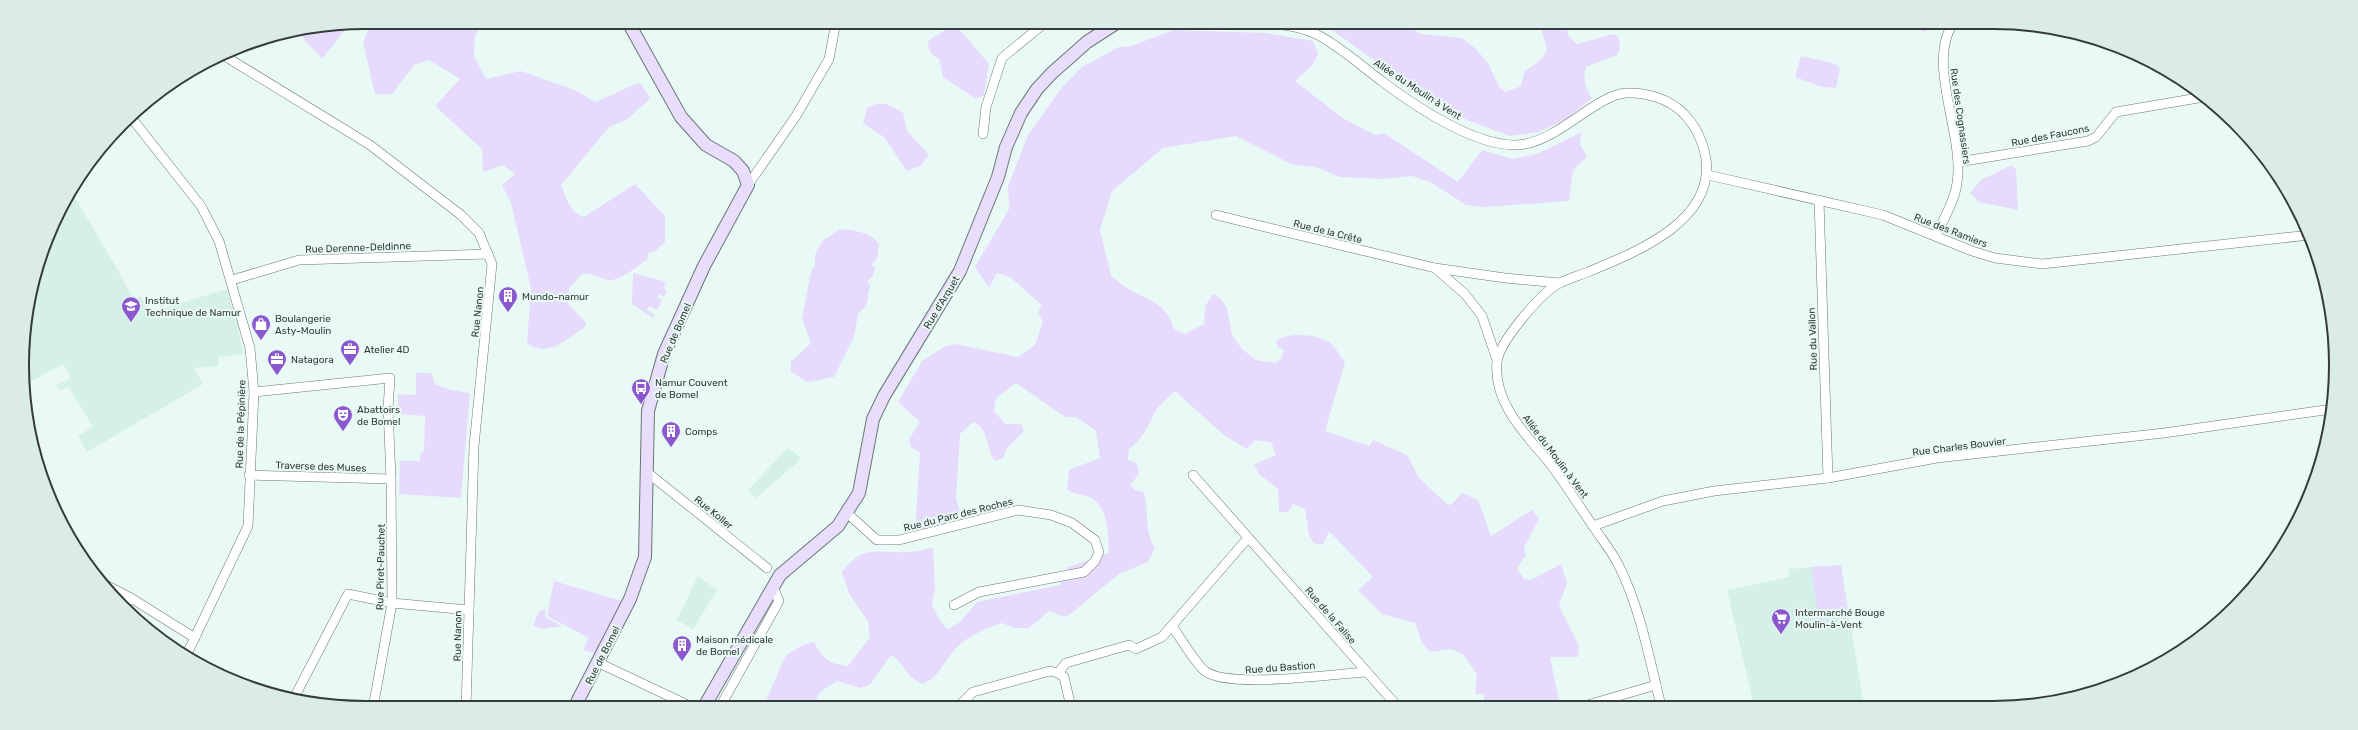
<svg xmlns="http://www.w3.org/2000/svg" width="2358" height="730" viewBox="0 0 2358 730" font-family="Rubik,sans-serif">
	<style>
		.built { fill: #d5efe9 }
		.green { fill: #e7dbfd }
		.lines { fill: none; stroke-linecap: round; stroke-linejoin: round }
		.street-casing { stroke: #6a7875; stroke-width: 10 }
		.secondary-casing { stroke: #6a7875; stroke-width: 14 }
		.street { stroke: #fff; stroke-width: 9 }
		.secondary { stroke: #e8ddfa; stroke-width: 12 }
		.labels { text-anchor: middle; stroke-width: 4; stroke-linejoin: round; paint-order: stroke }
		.street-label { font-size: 10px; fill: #343b39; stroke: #e9faf6 }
		.poi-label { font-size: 10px; fill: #343b39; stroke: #e9faf6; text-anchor: start }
		.rim { fill: none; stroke: #343b39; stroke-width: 2 }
	</style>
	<rect width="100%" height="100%" fill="#e9faf6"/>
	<g class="built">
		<polygon points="71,191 118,270 121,272 119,274 134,299 141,296 151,314 156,312 158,314 162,309 227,289 238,326 243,354 218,357 218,366 194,368 203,384 87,452 78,436 93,427 68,386 60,391 56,385 71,378 63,364 23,386 25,320 57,213"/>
		<polygon points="788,448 800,457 798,462 756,498 748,490"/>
		<polygon points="1841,565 1864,705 1754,706 1727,590 1790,577 1789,569"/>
		<polygon points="698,576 717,590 693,629 677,620"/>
	</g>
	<g class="green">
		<path d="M372,22H487L475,35L474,56L486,79L521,71L577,91L595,102L638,83L642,85L650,99L626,120L609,127L561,185C566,198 570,212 584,217L635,184L665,216V242L653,253L649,252L647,260C637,266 621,281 608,280C598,278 595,273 582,274L570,287L566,301L586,323L585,327C566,339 548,359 527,343L531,288L511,203L502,185L515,174L503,165L483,172L482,149L435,106L460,79L429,60L414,65L392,94H375L363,42Z"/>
		<path d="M1317,22H1399L1421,34L1462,38L1475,48L1488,63L1499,87L1506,92L1521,86L1524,72L1542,59L1547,49L1539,22H1565L1569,37L1577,44L1613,34L1618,36L1620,49L1617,55L1586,67C1582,79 1586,88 1592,98L1568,118L1539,132L1510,136L1467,120L1404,82L1332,30Z"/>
		<polygon points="1758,22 1883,22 1866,29 1845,25 1783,29 1764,28"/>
		<polygon points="1889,22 1933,22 1925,32"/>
		<polygon points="350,24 322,59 302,37 309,28"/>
		<path d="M950,27L960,30L989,64L984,95L976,99L943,77L939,59C931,54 928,52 928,41Z"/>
		<path d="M1174,30L1266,33L1313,41L1318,54L1313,65L1295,81L1344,119L1375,135L1384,133L1458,182L1482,150L1513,159L1537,154L1582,132L1580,144L1587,157L1573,170L1569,201L1483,207L1466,205L1432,183L1412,176L1381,179L1339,177L1316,167L1293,165L1236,136L1163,148L1112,191L1100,230L1111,276C1117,280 1123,286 1129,289C1150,301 1166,303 1174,329L1185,334L1204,324L1205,306L1213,294L1220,298L1227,308L1232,335L1242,349L1256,360L1275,363L1281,359L1284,350L1278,347L1276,341C1289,332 1315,334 1329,342C1335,346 1340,356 1345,362L1325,431L1369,446L1373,440L1407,455L1419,478L1448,505L1452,504L1462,493L1478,500L1491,536L1532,510L1539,519L1524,548L1526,555L1517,568L1524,579L1531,580L1561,564L1567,583L1559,606L1579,646L1578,657H1550L1560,706H1490L1484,702V694H1475L1477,675L1464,655L1451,649L1430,652L1422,643L1415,623L1382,614L1358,590L1373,577L1329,531L1323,545L1314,543L1309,535L1305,509L1293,504L1288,512H1279L1278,489L1259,474L1254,464L1276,455L1271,442L1255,440L1247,449L1225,436L1175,391C1169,397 1159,404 1155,412C1149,425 1141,441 1129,449L1128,460L1137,463L1139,474L1130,485L1135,490L1144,492C1149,511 1144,531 1155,548L1148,562L1119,574L1069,615L1064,617L1049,611L1029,628H1014L1002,623C985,629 969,635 956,648C944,661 939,677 923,684C904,676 906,665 891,655L870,685L860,688L837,681L820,692L813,707H763L786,655L803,645L814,642C824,660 827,663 848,666L870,637L868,622L849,593L842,572C864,543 876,554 908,552C916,552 924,549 933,548L935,589L932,605L940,621L948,629L960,622L977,602L1060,585L1068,567L1109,553C1108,536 1109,508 1091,498C1082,493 1075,496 1067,489L1069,470L1100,458L1096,431L1076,417H1065L1016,383L996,398L994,411L1005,424H1021L1024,431L1008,447L1003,458L995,461C986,449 989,428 973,422L960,434L956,497L961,516L917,532L916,515L920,453L911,447L909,439L920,422L898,402L922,361L944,347L956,344L1018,357L1035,345L1043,322L1038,312L1042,305L1010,277L997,273L989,288L975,267L1009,209L1008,186L1028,135L1062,87L1082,67L1119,47L1131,46Z"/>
		<polygon points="1801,56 1836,64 1840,69 1836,88 1822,87 1795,77"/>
		<polygon points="876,104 886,104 903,112 907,131 929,155 920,166 907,171 884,137 863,123 867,108"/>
		<polygon points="2012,165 2016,170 2018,210 1979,202 1970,193 1981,180"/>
		<path d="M840,229C856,231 869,231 879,244L877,259L871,265L875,268L873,276L867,281L870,286L866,306L858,314L854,337L834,377L808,382L791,372V362L811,343L802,319L811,272L815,265V255L822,241Z"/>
		<polygon points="633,273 666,282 663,288 667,291 664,297 659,294 657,297 662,300 657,310 649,306 647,310 655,315 653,318 632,304"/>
		<polygon points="416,373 431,373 435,384 451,390 470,393 461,498 399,494 400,461 420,461 421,452 424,452 425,416 398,414 398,394 416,395"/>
		<polygon points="1841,565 1848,615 1819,620 1811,567"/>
		<polygon points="554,581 622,601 597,654 583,650 589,638 547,616"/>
		<polygon points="546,609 545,617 562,626 544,629 533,626 539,611"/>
	</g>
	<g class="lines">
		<g class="street-casing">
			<g id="street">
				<path d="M1222,22C1252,23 1288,21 1316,34C1340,46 1361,66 1383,82C1416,107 1483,152 1525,144C1562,137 1597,95 1626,93C1646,92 1670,99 1684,114C1696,126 1703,142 1706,159C1714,222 1636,252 1588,272C1578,276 1567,279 1558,284C1540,294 1499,342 1497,362C1493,402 1525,434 1548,461C1565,483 1579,506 1595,529C1603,541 1613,553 1619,566C1640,607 1650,661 1661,706"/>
				<polyline points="223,55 370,145 461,215 479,233 492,264 474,446 466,708"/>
				<polyline points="130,116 201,206 219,241 250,348 254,392 248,526 186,656"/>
				<polyline points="983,134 986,107 1002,58 1046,22"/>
				<polyline points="1958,162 2088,141 2096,137 2116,112 2204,97"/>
				<polyline points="1708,175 1883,215 1972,251 1995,258 2042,264 2310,235"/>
				<polyline points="748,185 796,116 829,59 836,22"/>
				<polyline points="1819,200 1828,478"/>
				<polyline points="1216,215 1435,268 1465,294 1482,316 1497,360"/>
				<path d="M1936,236C1943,219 1955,201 1957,183C1965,134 1925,63 1954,22"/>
				<polyline points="1435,268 1505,278 1559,283"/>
				<polyline points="232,280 299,260 488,254"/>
				<polyline points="254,392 390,378 388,408 391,479 392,603 373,708"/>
				<polyline points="648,473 767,568"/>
				<polyline points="249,475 391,479"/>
				<polyline points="1193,475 1397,706"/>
				<polyline points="847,513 877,540 899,540 1018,510 1051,515 1072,523 1095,540 1099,552 1095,561 1084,572 979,592 954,605"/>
				<polyline points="1593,526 1663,501 1714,491 1828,478 1937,458 2164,433 2332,409"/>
				<polyline points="104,584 131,598 195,638"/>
				<polyline points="123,608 131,598"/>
				<path d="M1172,626C1180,637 1195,663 1205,671C1227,689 1335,674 1366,672"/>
				<polyline points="599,663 692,707"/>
				<polyline points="1058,673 1066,663 1129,645 1136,649 1162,637 1248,538"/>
				<polyline points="293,700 348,594 392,603 469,610"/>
				<polyline points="1584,706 1656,685"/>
				<polyline points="720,707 779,601 773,587"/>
				<polyline points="958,707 973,692 1050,671 1058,673 1064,677 1071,707"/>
			</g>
		</g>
		<g class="secondary-casing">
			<g id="secondary">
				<polyline points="704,707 780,575 838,526 859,493 873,419 884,396 960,271 998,177 1006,147 1021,113 1037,89 1052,73 1087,42 1118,22"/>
				<polyline points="574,708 630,599 645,557 648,411 664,354 704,266 748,185 743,171 734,161 706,145 681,117 628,22"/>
			</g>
		</g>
		<use href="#street" class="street"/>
		<use href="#secondary" class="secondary"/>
	</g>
	<defs>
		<g id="building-pin" transform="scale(1)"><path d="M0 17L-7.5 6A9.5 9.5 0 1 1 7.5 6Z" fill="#8c58d0" stroke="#e9faf6"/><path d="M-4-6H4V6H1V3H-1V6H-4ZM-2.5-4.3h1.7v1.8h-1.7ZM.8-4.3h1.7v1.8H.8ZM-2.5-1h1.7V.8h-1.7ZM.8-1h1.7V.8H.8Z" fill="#fff"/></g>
		<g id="school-pin" transform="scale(1)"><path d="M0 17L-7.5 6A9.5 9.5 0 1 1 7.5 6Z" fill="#8c58d0" stroke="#e9faf6"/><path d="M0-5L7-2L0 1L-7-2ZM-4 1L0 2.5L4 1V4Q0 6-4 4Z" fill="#fff"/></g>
		<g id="shop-pin" transform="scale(1)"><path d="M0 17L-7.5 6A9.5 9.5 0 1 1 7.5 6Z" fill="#8c58d0" stroke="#e9faf6"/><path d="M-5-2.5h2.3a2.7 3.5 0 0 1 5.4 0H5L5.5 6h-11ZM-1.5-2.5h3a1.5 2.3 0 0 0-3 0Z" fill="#fff"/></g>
		<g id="office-pin" transform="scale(1)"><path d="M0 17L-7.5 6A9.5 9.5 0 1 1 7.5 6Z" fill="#8c58d0" stroke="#e9faf6"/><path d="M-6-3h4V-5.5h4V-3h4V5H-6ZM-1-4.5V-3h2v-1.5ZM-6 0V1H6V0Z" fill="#fff"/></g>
		<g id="bus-pin" transform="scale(1)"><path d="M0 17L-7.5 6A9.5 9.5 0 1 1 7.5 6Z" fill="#8c58d0" stroke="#e9faf6"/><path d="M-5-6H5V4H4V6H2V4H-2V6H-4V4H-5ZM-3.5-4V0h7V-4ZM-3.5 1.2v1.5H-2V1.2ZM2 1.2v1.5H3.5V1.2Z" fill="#fff"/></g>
		<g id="theatre-pin" transform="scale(1)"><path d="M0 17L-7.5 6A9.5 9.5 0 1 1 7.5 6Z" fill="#8c58d0" stroke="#e9faf6"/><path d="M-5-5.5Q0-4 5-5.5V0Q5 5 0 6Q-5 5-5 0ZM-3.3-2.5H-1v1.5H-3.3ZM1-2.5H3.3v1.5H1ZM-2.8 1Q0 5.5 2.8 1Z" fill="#fff"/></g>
		<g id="supermarket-pin" transform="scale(1)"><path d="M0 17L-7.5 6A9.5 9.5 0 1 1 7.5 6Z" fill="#8c58d0" stroke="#e9faf6"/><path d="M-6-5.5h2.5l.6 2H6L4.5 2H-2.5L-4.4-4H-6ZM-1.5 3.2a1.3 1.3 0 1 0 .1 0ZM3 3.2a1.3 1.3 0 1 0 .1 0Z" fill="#fff"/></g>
	</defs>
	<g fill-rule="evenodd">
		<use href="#building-pin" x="508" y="296"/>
		<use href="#school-pin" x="131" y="306"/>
		<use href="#shop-pin" x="261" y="324"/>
		<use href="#office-pin" x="350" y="349"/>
		<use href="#office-pin" x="277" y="359"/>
		<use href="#bus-pin" x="641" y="388"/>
		<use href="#theatre-pin" x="343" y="415"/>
		<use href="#building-pin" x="671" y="431"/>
		<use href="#supermarket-pin" x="1781" y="618"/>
		<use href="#building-pin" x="682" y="645"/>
	</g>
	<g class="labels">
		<g class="street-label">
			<text transform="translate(1418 89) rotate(33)" y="4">Allée du Moulin à Vent</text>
			<text transform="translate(1961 116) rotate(82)" y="4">Rue des Cognassiers</text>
			<text transform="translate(2050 135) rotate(-11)" y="4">Rue des Faucons</text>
			<text transform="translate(1951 230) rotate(21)" y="4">Rue des Ramiers</text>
			<text transform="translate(1328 231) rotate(14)" y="4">Rue de la Crête</text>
			<text transform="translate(358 247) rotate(-2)" y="4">Rue Derenne-Deldinne</text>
			<text transform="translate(941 302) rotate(-59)" y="4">Rue d'Arquet</text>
			<text transform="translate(477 312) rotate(-84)" y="4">Rue Nanon</text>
			<text transform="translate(675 333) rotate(-67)" y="4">Rue de Bomel</text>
			<text transform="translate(1812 339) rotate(-92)" y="4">Rue du Vallon</text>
			<text transform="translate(240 424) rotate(-88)" y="4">Rue de la Pépinière</text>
			<text transform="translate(1959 446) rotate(-7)" y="4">Rue Charles Bouvier</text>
			<text transform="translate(1556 456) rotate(53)" y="4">Allée du Moulin à Vent</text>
			<text transform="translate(321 466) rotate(2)" y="4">Traverse des Muses</text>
			<text transform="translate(714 512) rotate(39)" y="4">Rue Koller</text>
			<text transform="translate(958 514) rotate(-14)" y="4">Rue du Parc des Roches</text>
			<text transform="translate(380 567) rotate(-89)" y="4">Rue Piret-Pauchet</text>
			<text transform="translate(1331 615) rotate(49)" y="4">Rue de la Falise</text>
			<text transform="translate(457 636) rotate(-89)" y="4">Rue Nanon</text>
			<text transform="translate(602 655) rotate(-63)" y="4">Rue de Bomel</text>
			<text transform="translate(1280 667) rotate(-4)" y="4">Rue du Bastion</text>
		</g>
		<g class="poi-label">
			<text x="522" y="300">Mundo-namur</text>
			<text x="145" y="304">Institut<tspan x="145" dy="12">Technique de Namur</tspan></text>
			<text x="275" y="322">Boulangerie<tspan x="275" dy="12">Asty-Moulin</tspan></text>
			<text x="364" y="353">Atelier 4D</text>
			<text x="291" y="363">Natagora</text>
			<text x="655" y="386">Namur Couvent<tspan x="655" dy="12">de Bomel</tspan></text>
			<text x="357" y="413">Abattoirs<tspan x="357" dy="12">de Bomel</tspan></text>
			<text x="685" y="435">Comps</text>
			<text x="1795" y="616">Intermarché Bouge<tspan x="1795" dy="12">Moulin-à-Vent</tspan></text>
			<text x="696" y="643">Maison médicale<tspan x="696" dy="12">de Bomel</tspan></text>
		</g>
	</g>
	<path d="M0 0H2358V730H0ZM365 29H1993A336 336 0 0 1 2329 365V365A336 336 0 0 1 1993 701H365A336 336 0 0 1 29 365V365A336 336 0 0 1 365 29Z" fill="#dbebe7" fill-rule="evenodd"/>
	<path class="rim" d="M365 29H1993A336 336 0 0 1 2329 365V365A336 336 0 0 1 1993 701H365A336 336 0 0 1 29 365V365A336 336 0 0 1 365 29Z"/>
</svg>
